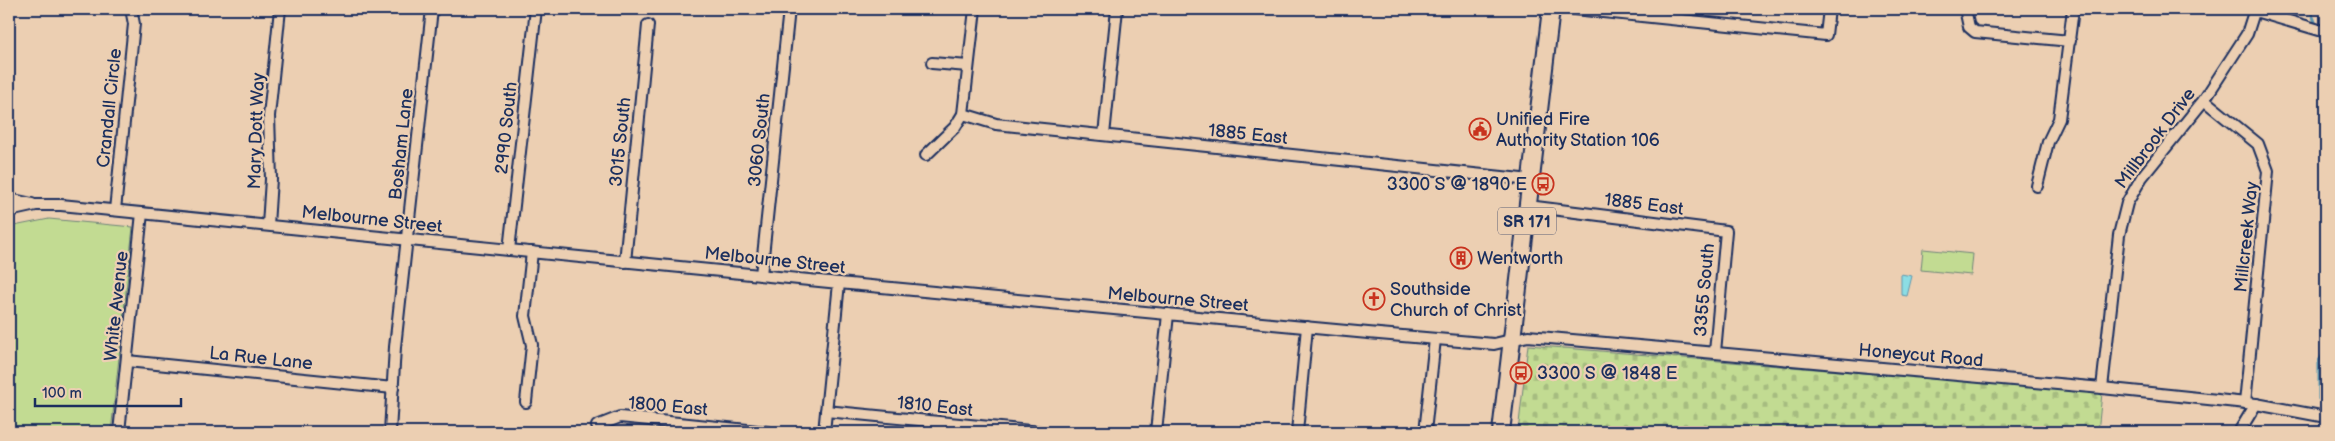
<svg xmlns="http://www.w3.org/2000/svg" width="2335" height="441" viewBox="0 0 2335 441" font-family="'Balsamiq Sans',sans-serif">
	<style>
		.green { fill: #c2db92; stroke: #6e8578 }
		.cemetery { fill: url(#cemetery-stones); stroke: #6e8578 }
		.water { fill: #8cdde4; stroke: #5f97ae }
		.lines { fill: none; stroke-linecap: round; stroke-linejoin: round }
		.stream { stroke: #5f97ae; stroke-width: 3 }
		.minor-casing { stroke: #1b2f5e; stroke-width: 14 }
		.primary-casing { stroke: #1b2f5e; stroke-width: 20 }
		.minor { stroke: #eccfb2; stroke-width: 10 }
		.primary { stroke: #eccfb2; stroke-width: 16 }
		.labels { text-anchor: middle; stroke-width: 4.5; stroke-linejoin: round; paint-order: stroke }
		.shield { fill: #eccfb2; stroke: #5a5f77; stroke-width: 1 }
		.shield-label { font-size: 16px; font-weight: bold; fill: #1b2f5e }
		.street-label { font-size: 18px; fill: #1b2f5e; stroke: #eccfb2 }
		.poi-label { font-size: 18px; fill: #1b2f5e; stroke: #eccfb2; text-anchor: start }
	</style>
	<defs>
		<pattern id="cemetery-stones" width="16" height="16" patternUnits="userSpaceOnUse" patternTransform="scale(1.25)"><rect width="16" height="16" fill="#c2db92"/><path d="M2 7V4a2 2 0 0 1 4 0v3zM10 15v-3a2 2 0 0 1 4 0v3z" fill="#a6bc80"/></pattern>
	</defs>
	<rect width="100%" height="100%" fill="#eccfb2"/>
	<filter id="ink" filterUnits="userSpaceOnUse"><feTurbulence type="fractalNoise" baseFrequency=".02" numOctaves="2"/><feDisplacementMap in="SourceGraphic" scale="10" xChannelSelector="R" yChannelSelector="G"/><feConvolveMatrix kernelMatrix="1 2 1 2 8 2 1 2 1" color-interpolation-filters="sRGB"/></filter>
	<g filter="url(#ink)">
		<g class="green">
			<polygon points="49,219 133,227 111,432 9,432 9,227"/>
			<polygon points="1923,249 1973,254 1971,275 1921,270"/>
		</g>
		<polygon class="cemetery" points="1528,345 2102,393 2098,432 1518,432"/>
		<polygon class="water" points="1901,274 1912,276 1907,296 1901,295"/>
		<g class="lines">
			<g class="stream">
				<polyline points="2310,9 2317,27"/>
				<polyline points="2319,33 2326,53"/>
				<polyline points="2319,399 2319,361 2326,350"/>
			</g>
			<g class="minor-casing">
				<g id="minor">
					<polyline points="1574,9 1826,35 1829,9"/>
					<polyline points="1965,9 1969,27 1975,32 2070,41"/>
					<polyline points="2255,11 2326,32"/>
					<polyline points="932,63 968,66"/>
					<polyline points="2204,100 2258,144 2268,171 2245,403"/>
					<polyline points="963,114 996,124 1531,180"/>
					<polyline points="1104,135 1117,9"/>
					<polyline points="926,155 955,127 963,114 975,9"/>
					<polyline points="2037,186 2048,142 2059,119 2073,9"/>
					<polyline points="9,199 32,204"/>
					<polyline points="1528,206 1726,231 1715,352"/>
					<polyline points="115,210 134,24 131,9"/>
					<polyline points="9,211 36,205 61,205 839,283 1368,333 1494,344 1528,336 2102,388 2256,404 2326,417"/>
					<polyline points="268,225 271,179 269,116 280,9"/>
					<polyline points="509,250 536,9"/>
					<polyline points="625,262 648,25"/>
					<polyline points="761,275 789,9"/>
					<polyline points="127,361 393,388"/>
					<polyline points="2102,388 2119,235 2127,203 2142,177 2204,100 2247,34 2255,9"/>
					<polyline points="526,402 532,345 525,316 532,252"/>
					<polyline points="826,411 1041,432"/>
					<polyline points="597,426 620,417 767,432"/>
					<polyline points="119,432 142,213"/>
					<polyline points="390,432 395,347 432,9"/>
					<polyline points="824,432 839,283"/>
					<polyline points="1156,432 1168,314"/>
					<polyline points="1297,432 1307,327"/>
					<polyline points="1425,432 1435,339"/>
					<polyline points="2239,432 2256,404"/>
				</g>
			</g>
			<g class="primary-casing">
				<polyline id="primary" points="1501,432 1551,9"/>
			</g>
			<use href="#minor" class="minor"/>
			<use href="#primary" class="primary"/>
		</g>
	</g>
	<defs>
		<g id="civic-ring" transform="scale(1.125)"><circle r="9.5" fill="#eccfb2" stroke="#c8321e" stroke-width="1.5"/><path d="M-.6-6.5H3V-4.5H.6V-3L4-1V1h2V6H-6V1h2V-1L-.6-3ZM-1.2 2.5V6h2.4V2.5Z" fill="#c8321e"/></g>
		<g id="bus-ring" transform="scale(1.125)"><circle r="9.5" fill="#eccfb2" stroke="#c8321e" stroke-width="1.5"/><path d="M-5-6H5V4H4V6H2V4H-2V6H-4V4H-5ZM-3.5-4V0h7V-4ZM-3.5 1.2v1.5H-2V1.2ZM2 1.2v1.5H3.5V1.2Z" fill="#c8321e"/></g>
		<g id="building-ring" transform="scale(1.125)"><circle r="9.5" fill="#eccfb2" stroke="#c8321e" stroke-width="1.5"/><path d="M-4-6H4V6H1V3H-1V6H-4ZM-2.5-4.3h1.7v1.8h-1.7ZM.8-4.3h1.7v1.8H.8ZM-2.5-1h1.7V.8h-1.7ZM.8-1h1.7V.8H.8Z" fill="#c8321e"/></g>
		<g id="church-ring" transform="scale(1.125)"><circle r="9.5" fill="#eccfb2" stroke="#c8321e" stroke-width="1.5"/><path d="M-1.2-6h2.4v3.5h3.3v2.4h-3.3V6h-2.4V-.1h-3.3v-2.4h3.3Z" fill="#c8321e"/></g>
	</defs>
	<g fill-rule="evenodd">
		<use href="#civic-ring" x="1480" y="129"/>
		<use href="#bus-ring" x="1543" y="184"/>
		<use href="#building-ring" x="1461" y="258"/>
		<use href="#church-ring" x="1374" y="299"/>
		<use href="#bus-ring" x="1521" y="373"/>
	</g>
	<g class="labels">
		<rect class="shield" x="1498" y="207.5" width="58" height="27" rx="4"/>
		<g class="shield-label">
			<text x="1527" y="227">SR 171</text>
		</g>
		<g class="street-label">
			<text transform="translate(109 108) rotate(-84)" y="6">Crandall Circle</text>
			<text transform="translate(506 128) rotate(-84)" y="6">2990 South</text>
			<text transform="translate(256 131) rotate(-88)" y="6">Mary Dott Way</text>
			<text transform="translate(1248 134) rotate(6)" y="6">1885 East</text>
			<text transform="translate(2155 138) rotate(-53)" y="6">Millbrook Drive</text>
			<text transform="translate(759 140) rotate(-84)" y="6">3060 South</text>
			<text transform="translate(620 142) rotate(-84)" y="6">3015 South</text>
			<text transform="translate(401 144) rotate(-84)" y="6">Bosham Lane</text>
			<text transform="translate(1644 204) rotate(7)" y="6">1885 East</text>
			<text transform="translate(372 219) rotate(6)" y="6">Melbourne Street</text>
			<text transform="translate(2246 237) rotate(-84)" y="6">Millcreek Way</text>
			<text transform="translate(775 260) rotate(6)" y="6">Melbourne Street</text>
			<text transform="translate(1704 290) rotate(-85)" y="6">3355 South</text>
			<text transform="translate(1178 299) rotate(5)" y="6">Melbourne Street</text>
			<text transform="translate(116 306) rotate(-84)" y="6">White Avenue</text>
			<text transform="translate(1921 355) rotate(5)" y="6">Honeycut Road</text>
			<text transform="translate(261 358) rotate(6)" y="6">La Rue Lane</text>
			<text transform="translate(668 406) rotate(5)" y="6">1800 East</text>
			<text transform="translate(935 406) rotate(6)" y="6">1810 East</text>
		</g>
		<g class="poi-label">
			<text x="1496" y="125">Unified Fire<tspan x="1496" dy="21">Authority Station 106</tspan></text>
			<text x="1527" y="190" text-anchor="end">3300 S @ 1890 E</text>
			<text x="1477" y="264">Wentworth</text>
			<text x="1390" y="295">Southside<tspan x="1390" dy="21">Church of Christ</tspan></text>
			<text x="1537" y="379">3300 S @ 1848 E</text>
		</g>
	</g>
	<rect width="2335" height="441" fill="none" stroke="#eccfb2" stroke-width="30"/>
	<rect x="15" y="15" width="2305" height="411" fill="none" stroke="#1b2f5e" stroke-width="2" filter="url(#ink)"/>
	<path d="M35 398v8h146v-8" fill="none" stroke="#1b2f5e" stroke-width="2.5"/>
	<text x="42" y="398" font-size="15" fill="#1b2f5e" stroke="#eccfb2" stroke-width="4" paint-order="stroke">100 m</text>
</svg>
